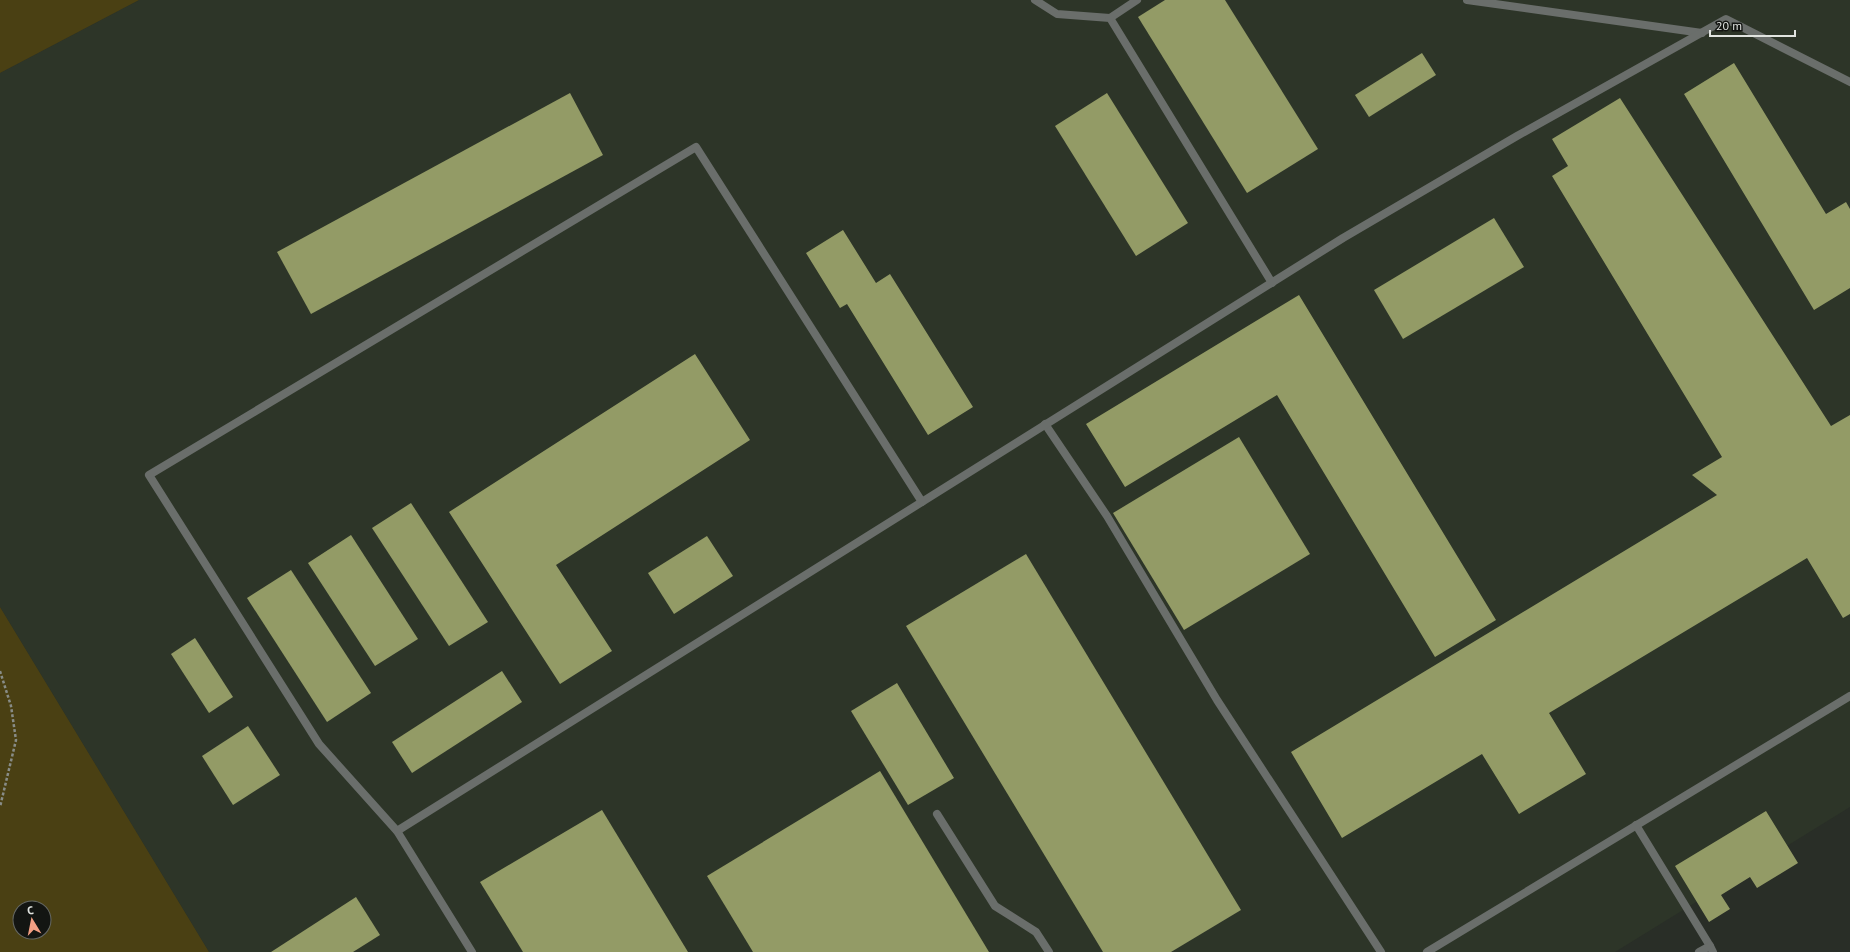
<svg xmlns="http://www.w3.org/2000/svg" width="1850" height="952" viewBox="0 0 1850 952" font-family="'PT Sans',sans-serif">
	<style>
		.built { fill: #2d3528 }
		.green { fill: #4a4013; fill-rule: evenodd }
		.building { fill: #939b66 }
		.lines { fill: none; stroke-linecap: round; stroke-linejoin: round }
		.path { stroke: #888c87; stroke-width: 2.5; stroke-dasharray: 3 2; stroke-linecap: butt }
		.service { stroke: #6a6e6b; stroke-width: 8 }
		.minor { stroke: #6a6e6b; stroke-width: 8 }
	</style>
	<rect width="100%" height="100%" fill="#292e27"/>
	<polygon class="built" points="139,0 1850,0 1850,807 1615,952 209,952 0,607 0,73"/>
	<g class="green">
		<polygon points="0,0 139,0 0,73"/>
		<path d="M0,607L209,952H0ZM20,908H44V932H20Z"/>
	</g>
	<g class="building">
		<polygon points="1165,0 1225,0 1318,149 1247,193 1138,17"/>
		<polygon points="1422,53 1436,75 1369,117 1355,95"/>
		<polygon points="1734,63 1826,214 1846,202 1850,209 1850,288 1814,310 1684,94"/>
		<polygon points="570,93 603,155 311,314 277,252"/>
		<polygon points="1107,93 1188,223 1136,256 1055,126"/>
		<polygon points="1620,98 1831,426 1850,415 1850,614 1843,618 1807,558 1549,713 1586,774 1519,814 1482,754 1342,838 1291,752 1717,495 1692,475 1722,457 1552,176 1568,166 1552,139"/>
		<polygon points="1494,218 1524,267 1403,339 1374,290"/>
		<polygon points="843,230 876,283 890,274 973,407 928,435 847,304 840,308 806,253"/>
		<polygon points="1299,295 1496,620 1435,657 1277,395 1125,487 1086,424"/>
		<polygon points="695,354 750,440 556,565 612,651 560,684 449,512"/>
		<polygon points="1239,437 1310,554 1184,630 1113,513"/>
		<polygon points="411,503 488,622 449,646 372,528"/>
		<polygon points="351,535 418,639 375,666 308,563"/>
		<polygon points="707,536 733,576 674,614 648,573"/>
		<polygon points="1026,554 1241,910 1171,952 1103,952 906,626"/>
		<polygon points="291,570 371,693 327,722 247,598"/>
		<polygon points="195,638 233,697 209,713 171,654"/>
		<polygon points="502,671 522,702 412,773 392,742"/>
		<polygon points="897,683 954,778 908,805 851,711"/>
		<polygon points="248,726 280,775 233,805 202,756"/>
		<polygon points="880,771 989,952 753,952 707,876"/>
		<polygon points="602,810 688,952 523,952 480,882"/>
		<polygon points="1766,811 1798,863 1757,888 1750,877 1721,895 1730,909 1709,922 1675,866"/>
		<polygon points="356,897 380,935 353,952 271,952"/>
	</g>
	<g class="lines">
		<polyline class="path" points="0,671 11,706 16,740 0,807"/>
		<g class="service">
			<polyline points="1035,0 1057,14 1110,18 1272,283"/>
			<polyline points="1467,0 1702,33"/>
			<polyline points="1110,18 1137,0"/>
			<polyline points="1045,424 1107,516 1217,700 1381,952"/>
			<polyline points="937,814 995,906 1036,932 1049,952"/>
			<polyline points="1636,825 1710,946"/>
			<polyline points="397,831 1343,238 1517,136 1726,19 1850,82"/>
			<polyline points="472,952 397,831 319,744 149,475 696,147 922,502"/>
			<polyline points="1427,952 1850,696"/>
		</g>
		<polyline class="minor" points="1699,952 1710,946 1713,952"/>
	</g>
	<g transform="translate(32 920) rotate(350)"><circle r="19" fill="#131512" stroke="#656864"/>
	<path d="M0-3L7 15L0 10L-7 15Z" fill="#f39f83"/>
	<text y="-6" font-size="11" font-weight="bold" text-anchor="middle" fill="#e1e4e0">С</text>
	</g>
	<path d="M1710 30v6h85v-6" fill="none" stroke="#e1e4e0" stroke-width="2"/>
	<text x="1716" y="30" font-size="12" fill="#e1e4e0" stroke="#131512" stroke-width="3" paint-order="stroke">20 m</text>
</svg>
